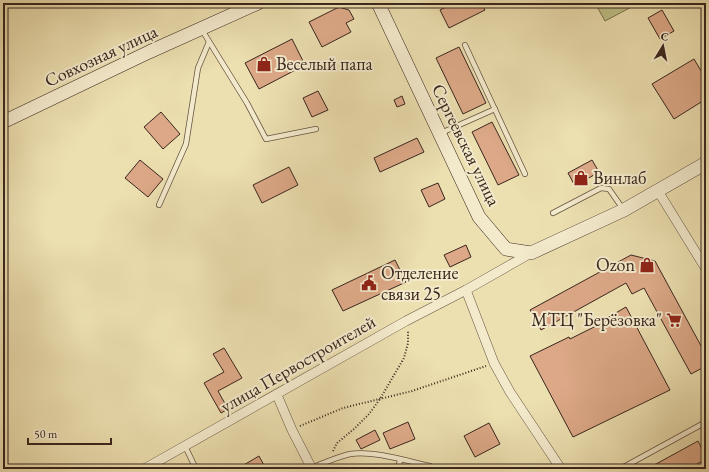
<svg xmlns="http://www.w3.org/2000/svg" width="709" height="472" viewBox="0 0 709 472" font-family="'EB Garamond',serif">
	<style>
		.green { fill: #bec087; stroke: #7c7352 }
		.building { fill: #dca887; stroke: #39261d }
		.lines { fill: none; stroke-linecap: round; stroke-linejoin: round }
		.service-casing { stroke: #665442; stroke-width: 6 }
		.minor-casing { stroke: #665442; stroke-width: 10 }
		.secondary-casing { stroke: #39261d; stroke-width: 14 }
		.path { stroke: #39261d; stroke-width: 2; stroke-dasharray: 1 2; stroke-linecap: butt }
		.service { stroke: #f3eacc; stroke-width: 4.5 }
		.minor { stroke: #f3eacc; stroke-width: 9 }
		.secondary { stroke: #f3eacc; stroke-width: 13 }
		.labels { text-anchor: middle; stroke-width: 4; stroke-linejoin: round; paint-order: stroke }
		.street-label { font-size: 18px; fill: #39261d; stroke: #f3eacc }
		.poi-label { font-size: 18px; fill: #39261d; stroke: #f3eacc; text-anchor: start }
	</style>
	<rect width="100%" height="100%" fill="#ecdfb0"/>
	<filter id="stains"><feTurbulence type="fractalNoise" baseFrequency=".005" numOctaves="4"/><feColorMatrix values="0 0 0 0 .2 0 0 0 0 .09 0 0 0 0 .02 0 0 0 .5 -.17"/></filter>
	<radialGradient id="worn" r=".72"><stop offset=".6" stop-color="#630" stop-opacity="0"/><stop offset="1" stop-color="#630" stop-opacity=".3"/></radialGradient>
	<polygon class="green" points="595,3 639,3 605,21"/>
	<g class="building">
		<polygon points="454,3 481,3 485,10 449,28 440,10"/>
		<polygon points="339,7 349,10 354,19 346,23 351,32 322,47 309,22"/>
		<polygon points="662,10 674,31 660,39 648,18"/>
		<polygon points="292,39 305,65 259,89 245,63"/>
		<polygon points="459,47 486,103 463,114 436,58"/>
		<polygon points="694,59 706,79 706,99 674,119 652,84"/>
		<polygon points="318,91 328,110 312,117 303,98"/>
		<polygon points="402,96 405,104 397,107 394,100"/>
		<polygon points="161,112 180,134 163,149 144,127"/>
		<polygon points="492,122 519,175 498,185 472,132"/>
		<polygon points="417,138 424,152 380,172 374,158"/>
		<polygon points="140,160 163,179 148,197 125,178"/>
		<polygon points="592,160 599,172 575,186 568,173"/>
		<polygon points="289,167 298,185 262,203 253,185"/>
		<polygon points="438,183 445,199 429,207 421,190"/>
		<polygon points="466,245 471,257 450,267 444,255"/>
		<polygon points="631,255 655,261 706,355 706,366 691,374 644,288 632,294 626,283 541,330 530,310"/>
		<polygon points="395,260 406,282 343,311 332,290"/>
		<polygon points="626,307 670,390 573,437 530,356 569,337 570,339 608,320 607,318"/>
		<polygon points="224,348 242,378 218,391 228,409 221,413 204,383 224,372 213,354"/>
		<polygon points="408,422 415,439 390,449 383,433"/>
		<polygon points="489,423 500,444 475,457 464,436"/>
		<polygon points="375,430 380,440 361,449 356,440"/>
		<polygon points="698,441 706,457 706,459 688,469 647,469"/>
		<polygon points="259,456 266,469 237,469"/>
	</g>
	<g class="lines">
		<g class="service-casing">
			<g id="service">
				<polyline points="202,30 247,103 266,139 316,129"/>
				<polyline points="465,45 525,174"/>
				<polyline points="441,133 495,109"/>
				<polyline points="159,205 186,144 198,68 209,42"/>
				<polyline points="553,213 601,188 609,189 623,209"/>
				<polyline points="185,446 196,469"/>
				<path d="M311,468C324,463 337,457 350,454C372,450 407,461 430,466"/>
				<polyline points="398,469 400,460"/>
				<polyline points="620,469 706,422"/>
			</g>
		</g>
		<g class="minor-casing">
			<g id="minor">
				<polyline points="658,191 706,269"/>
				<polyline points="466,290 494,363 510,392 561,469"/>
				<polyline points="277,395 292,430 312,469"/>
				<polyline points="144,469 406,321 466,290 531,253"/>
			</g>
		</g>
		<g class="secondary-casing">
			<g id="secondary">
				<polyline points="378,3 479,217 506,249 531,253 624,210 706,163"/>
				<polyline points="3,122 149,52 258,3"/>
			</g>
		</g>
		<g class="path">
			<polyline points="300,426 343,408 412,391 486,366"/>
			<polyline points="333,451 337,443 354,429 369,414 380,399 404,358 408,343 408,331"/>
		</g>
		<use href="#service" class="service"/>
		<use href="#minor" class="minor"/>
		<use href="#secondary" class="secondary"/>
	</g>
	<defs>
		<g id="shop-bare" transform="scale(1.2)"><path d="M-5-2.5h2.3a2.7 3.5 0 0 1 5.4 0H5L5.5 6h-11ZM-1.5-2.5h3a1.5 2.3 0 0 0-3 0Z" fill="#8f2418" stroke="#f3eacc" stroke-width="2.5" paint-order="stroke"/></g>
		<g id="civic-bare" transform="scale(1.2)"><path d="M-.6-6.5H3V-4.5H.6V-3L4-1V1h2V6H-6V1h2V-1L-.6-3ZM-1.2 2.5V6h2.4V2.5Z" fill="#8f2418" stroke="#f3eacc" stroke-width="2.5" paint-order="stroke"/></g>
		<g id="supermarket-bare" transform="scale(1.2)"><path d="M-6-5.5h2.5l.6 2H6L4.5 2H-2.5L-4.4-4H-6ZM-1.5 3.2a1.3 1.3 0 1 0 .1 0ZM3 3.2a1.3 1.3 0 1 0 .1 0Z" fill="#8f2418" stroke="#f3eacc" stroke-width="2.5" paint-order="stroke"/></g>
	</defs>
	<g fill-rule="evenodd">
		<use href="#shop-bare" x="264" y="64"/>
		<use href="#shop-bare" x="581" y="178"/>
		<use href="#shop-bare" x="647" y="265"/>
		<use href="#civic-bare" x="369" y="283"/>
		<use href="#supermarket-bare" x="674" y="320"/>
	</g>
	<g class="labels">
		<g class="street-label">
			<text transform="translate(101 56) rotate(-25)" y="6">Совхозная улица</text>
			<text transform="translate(466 145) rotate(64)" y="6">Сергеевская улица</text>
			<text transform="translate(298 364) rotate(-30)" y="6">улица Первостроителей</text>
		</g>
		<g class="poi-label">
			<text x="276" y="70">Веселый папа</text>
			<text x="593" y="184">Винлаб</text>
			<text x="635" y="271" text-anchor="end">Ozon</text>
			<text x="381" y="279">Отделение<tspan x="381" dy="21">связи 25</tspan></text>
			<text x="662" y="326" text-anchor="end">МТЦ "Берёзовка"</text>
		</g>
	</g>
	<rect width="709" height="472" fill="none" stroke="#ecdfb0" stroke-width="16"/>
	<rect x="4" y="4" width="701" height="464" fill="none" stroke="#39261d" stroke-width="2"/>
	<rect x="8" y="8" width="693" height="456" fill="none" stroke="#39261d"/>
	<g transform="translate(663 46) rotate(10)" stroke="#f3eacc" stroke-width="3" paint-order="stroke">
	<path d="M0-3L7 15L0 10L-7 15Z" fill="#39261d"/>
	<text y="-6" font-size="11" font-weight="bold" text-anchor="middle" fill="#39261d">С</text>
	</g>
	<path d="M28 438v6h83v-6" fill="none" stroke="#39261d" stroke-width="2"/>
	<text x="34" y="438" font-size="12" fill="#39261d" stroke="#f3eacc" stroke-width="3" paint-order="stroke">50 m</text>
	<rect width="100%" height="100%" filter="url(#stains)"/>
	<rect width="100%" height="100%" fill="url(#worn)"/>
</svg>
